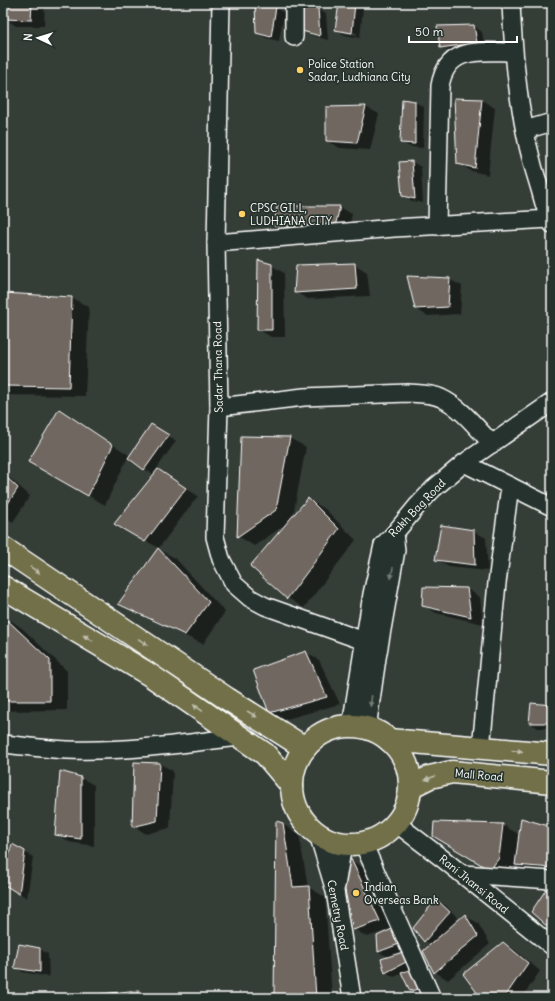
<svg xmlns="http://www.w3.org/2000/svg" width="555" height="1001" viewBox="0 0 555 1001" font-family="Delius,sans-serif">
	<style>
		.shadow { fill: #0007; fill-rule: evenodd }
		.building { fill: #706761; stroke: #fff }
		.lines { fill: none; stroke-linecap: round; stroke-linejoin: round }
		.minor-casing { stroke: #fff; stroke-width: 20 }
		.major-casing { stroke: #fff; stroke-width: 25 }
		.minor { stroke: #26332d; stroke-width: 17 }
		.major { stroke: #71704a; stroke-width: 22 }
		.oneway { fill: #bfbfae }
		.oneway2 { fill: #727a76 }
		.poi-dot { fill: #ffd166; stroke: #26332d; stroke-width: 1.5 }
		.labels { text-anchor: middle; stroke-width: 3.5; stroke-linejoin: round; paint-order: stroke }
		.poi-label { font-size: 11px; fill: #fff; stroke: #26332d; text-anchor: start }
		.street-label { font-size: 11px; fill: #fff; stroke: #26332d }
	</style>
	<rect width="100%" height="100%" fill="#353d37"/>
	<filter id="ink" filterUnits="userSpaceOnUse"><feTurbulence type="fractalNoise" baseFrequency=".025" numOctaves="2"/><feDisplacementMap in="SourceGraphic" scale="8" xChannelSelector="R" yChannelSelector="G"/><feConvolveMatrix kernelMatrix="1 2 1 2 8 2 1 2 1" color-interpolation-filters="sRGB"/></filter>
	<g filter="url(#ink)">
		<g class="shadow">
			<polygon points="4,3 45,3 44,26 16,26 4,18"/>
			<polygon points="256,3 276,8 284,13 279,41 266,38 257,33"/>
			<path d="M340,3H355L363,8L360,38L345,35L337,30ZM344,31L357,33L356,35L344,33Z"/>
			<polygon points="317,9 326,14 328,40 311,35 303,30"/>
			<polygon points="474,26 482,32 485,48 449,52 441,47"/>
			<polygon points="455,99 482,100 495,108 488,175 471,171 458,163"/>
			<polygon points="415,102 424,107 423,148 410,147 401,142"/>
			<polygon points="366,107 379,114 370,150 340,148 327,141 327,108"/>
			<polygon points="412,162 421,167 423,203 412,201 403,196 400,163"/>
			<polygon points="339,207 352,214 348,234 288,233 275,225"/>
			<polygon points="354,264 367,272 370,296 308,299 295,292"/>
			<polygon points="271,265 284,273 285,337 271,337 258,329"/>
			<polygon points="449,279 462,286 460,314 428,316 415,309"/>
			<polygon points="3,294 72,298 89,307 85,396 3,395"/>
			<polygon points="60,410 129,455 105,505 29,462"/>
			<polygon points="160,430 176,441 153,474 144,469"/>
			<polygon points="289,438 306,447 293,516 308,499 325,509 356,540 304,608 288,598 251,565 285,525 254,546 238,536"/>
			<polygon points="158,470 198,496 158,549 175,558 225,612 203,644 136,613 119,604 159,548 115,524"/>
			<polygon points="3,472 30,496 13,522 3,516"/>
			<polygon points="473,531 486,538 488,571 449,567 436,559"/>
			<polygon points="467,589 480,597 483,624 436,613 423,605"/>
			<polygon points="3,615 23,629 67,671 67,710 3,711"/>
			<polygon points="306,653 319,660 340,704 283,720 270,713 255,670"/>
			<polygon points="552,706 552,728 538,728 530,723"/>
			<polygon points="160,764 173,771 170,828 146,834 133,826"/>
			<polygon points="81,778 94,785 94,846 69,842 56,834"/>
			<polygon points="282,824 299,834 308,887 325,897 332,998 275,998"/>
			<polygon points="503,825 520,835 552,828 552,874 529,872 516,865 507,879 434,836"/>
			<polygon points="12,845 33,857 27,898 3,883"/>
			<polygon points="351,860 364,868 392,929 367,937 354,929"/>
			<polygon points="437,900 445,905 458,918 451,926 452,927 465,916 478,923 490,944 448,980 435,972 424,951 432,945 425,941"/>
			<path d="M394,929L402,934L407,949L391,955L392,956L403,953L412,958L416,966L405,972L411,971L420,976L431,993L420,995L411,990L403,973L394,977L386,972L382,959L389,957L379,952L378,937ZM403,942L404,943L386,950V948Z"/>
			<polygon points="504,943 516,951 540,971 522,998 483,998"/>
			<polygon points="40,949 48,954 49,977 23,972 15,967"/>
			<polygon points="3,953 5,954 9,977 3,977"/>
			<polygon points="139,991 151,998 102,998 102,995"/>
		</g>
		<g class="building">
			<polygon points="3,3 32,3 31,20 3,19"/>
			<polygon points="255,3 263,3 276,7 271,37 256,33"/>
			<polygon points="339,3 355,3 352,33 335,30"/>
			<polygon points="304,6 318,8 320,36 302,31"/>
			<polygon points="474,25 477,43 440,48 437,26"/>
			<polygon points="454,98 482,99 475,168 457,164"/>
			<polygon points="402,99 415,101 415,144 400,143"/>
			<polygon points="366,106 357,143 326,141 326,107"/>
			<polygon points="412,161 415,199 402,196 399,162"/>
			<polygon points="277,206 340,206 335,227 274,226"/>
			<polygon points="258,260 272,264 272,330 257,330"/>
			<polygon points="355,263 357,289 294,293 296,265"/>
			<polygon points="407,276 450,278 448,307 415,309"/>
			<polygon points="3,293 72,297 69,387 3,386"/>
			<polygon points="59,409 113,445 88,496 28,462"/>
			<polygon points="151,424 169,435 144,470 128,458"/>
			<polygon points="241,436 290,437 276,510 237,537"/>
			<polygon points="158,469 186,488 145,542 114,524"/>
			<polygon points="3,474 18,488 3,511"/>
			<polygon points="308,498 339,529 287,599 250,566"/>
			<polygon points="441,525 474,530 475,565 435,560"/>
			<polygon points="158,548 209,602 185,635 118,604"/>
			<polygon points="423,587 467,588 471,617 422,606"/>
			<polygon points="3,616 50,660 50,701 3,701"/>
			<polygon points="306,651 327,697 269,713 253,670"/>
			<polygon points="531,703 552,705 552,723 529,723"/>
			<polygon points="134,762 160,763 157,821 132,827"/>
			<polygon points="60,771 81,777 81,839 55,835"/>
			<polygon points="521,818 552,827 552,868 515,865"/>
			<polygon points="276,821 283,823 293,887 309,886 316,998 274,998"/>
			<polygon points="434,822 503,824 499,858 490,870 433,836"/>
			<polygon points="12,844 25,851 19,894 3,884 3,876"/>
			<polygon points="351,859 380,921 353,930 340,865"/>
			<polygon points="547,888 552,890 552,923 549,928 531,912"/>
			<polygon points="436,899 450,912 424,942 413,928"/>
			<polygon points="465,914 478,936 434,973 423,951"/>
			<polygon points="394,928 399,944 378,952 377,936"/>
			<polygon points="503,942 528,963 504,998 481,998 463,974"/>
			<polygon points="19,944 40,948 40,972 14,968"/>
			<polygon points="403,952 408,961 385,973 381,959"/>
			<polygon points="411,970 423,988 410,991 401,972"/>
			<polygon points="139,990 138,998 101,998 101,994"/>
		</g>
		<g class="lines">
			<g class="minor-casing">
				<g id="minor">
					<polyline points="221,3 216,243 219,407 215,537 221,559 234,584 250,598 265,606 364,641"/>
					<path d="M511,3C514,66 520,129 540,189C543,200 546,213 552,224"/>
					<polyline points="294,37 294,3"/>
					<polyline points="525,130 552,122"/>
					<path d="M437,226L440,86C447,45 481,52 513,52"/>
					<polyline points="216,243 394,228 550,219"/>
					<path d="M219,407L304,397L408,393C419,394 431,393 441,398C461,407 477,428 492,444"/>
					<polyline points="464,463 552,507"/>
					<polyline points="351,726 372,594 383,545 394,534 418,505 433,489 464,463 552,402"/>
					<polyline points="367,728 377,658 396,550 394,534"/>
					<path d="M3,744C24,746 45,749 67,750C125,752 182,744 239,737"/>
					<polyline points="481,748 497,583 510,486"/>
					<polyline points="396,823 443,859 552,946"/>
					<polyline points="318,834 335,891 352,998"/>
					<polyline points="363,843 432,998"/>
					<polyline points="462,874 552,880"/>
					<polyline points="336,886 343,844"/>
				</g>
			</g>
			<g class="major-casing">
				<g id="major">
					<polyline points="3,548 226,698 305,748"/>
					<polyline points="3,587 150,675 265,754 292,786"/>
					<circle cx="351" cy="785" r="59"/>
					<polyline points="389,740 552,754"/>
					<polyline points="410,787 430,777 452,772 552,782"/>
				</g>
			</g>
			<use href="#minor" class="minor"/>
			<use href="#major" class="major"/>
		</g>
		<defs><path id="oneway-solid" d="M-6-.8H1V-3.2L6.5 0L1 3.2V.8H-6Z"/></defs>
		<g class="oneway">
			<use href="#oneway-solid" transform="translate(35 570) rotate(34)"/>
			<use href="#oneway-solid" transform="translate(88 638) rotate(-149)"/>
			<use href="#oneway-solid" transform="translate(143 642) rotate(34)"/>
			<use href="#oneway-solid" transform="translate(198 708) rotate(-146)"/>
			<use href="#oneway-solid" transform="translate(252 714) rotate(32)"/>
			<use href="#oneway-solid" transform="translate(517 751) rotate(5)"/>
			<use href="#oneway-solid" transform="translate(430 778) rotate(160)"/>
		</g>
		<g class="oneway2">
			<use href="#oneway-solid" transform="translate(392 573) rotate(100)"/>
			<use href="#oneway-solid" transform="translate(371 701) rotate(97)"/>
		</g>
	</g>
	<g class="poi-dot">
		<circle cx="300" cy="70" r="4"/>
		<circle cx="242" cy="214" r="4"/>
		<circle cx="356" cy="893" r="4"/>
	</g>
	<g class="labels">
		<g class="poi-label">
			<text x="308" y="68">Police Station<tspan x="308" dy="13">Sadar, Ludhiana City</tspan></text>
			<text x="250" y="212">CPSC GILL,<tspan x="250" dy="13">LUDHIANA CITY</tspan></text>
			<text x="364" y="891">Indian<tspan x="364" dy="13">Overseas Bank</tspan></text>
		</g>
		<g class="street-label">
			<text transform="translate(218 367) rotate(-91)" y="4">Sadar Thana Road</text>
			<text transform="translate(417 508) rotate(-46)" y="4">Rakh Bag Road</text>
			<text transform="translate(479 775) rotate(5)" y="4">Mall Road</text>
			<text transform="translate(474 884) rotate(39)" y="4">Rani Jhansi Road</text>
			<text transform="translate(338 915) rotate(79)" y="4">Cemetry Road</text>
		</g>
	</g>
	<rect width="555" height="1001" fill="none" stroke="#26332d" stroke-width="16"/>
	<rect x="8" y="8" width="539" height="985" fill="none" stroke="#fff" stroke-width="1.5" filter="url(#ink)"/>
	<g transform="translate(38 38) rotate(274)" stroke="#26332d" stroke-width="3" paint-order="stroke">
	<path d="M0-3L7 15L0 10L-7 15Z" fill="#ffffff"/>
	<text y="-6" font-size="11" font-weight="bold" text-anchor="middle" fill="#ffffff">N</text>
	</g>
	<path d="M409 36v6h108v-6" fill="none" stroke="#ffffff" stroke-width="2"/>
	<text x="415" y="36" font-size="12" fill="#ffffff" stroke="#26332d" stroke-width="3" paint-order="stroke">50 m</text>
</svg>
